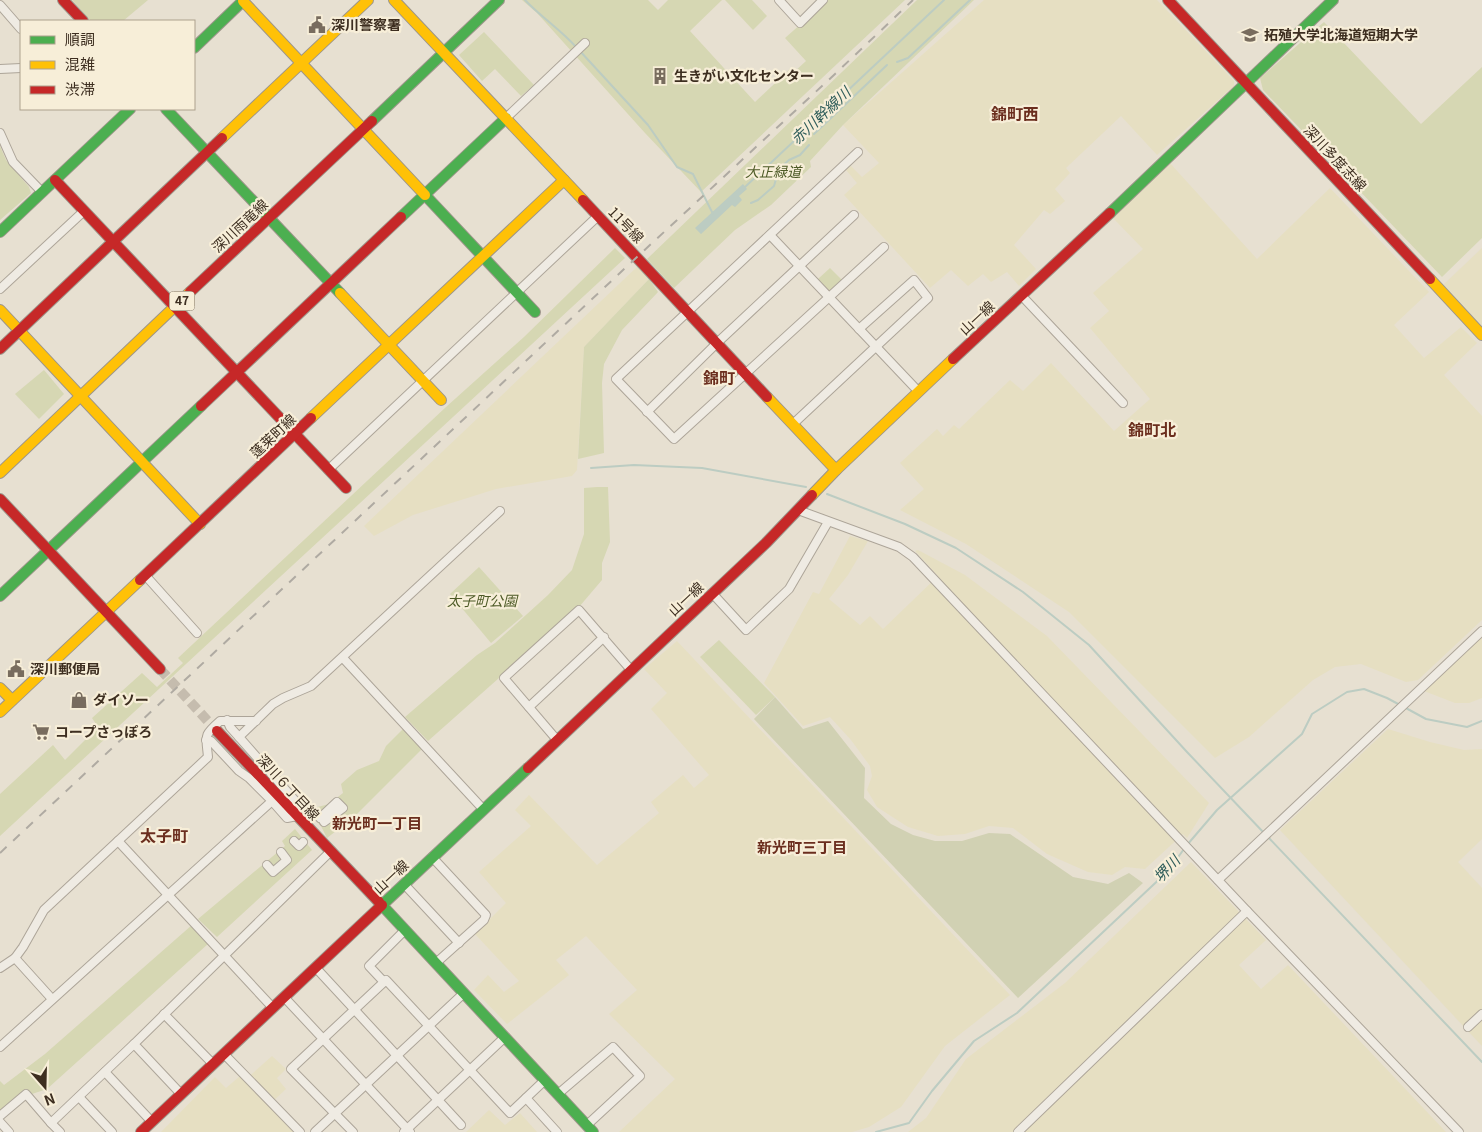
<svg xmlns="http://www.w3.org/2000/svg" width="1482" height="1132" viewBox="0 0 1482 1132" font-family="Georgia,'Noto Sans JP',serif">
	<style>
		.farmland { fill: #e6dfc2 }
		.green { fill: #d6d7b3 }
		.cemetery { fill: #d1d1b3 }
		.water { fill: #bcccc2 }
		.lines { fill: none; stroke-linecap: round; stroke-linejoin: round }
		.stream { stroke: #bcccc2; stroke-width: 2 }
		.secondary-tunnel { stroke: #c5bcae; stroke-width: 10; stroke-dasharray: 10 5; stroke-linecap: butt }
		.street-casing { stroke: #ada599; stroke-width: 10 }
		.fast-casing { stroke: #9c958a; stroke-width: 12 }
		.slow-casing { stroke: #9c958a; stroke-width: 12 }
		.jam-casing { stroke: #9c958a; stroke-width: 12 }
		.street { stroke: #efebe3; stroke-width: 8 }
		.fast { stroke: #4caf50; stroke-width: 10 }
		.slow { stroke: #ffc107; stroke-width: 10 }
		.jam { stroke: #c62828; stroke-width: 10 }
		.rail { stroke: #afaaa2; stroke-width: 2; stroke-dasharray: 9 9; stroke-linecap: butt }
		.labels { text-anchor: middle; stroke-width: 4.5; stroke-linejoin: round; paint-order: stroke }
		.shield { fill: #f7eed8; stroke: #756857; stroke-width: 1 }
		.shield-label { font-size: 12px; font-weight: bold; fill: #3d2e20 }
		.poi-label { font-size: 14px; font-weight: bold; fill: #3d2e20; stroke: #f7eed8; text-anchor: start }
		.street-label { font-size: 14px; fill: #3d2e20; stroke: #f7eed8 }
		.park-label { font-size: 14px; font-style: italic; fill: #4d5a26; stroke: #f7eed8 }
		.water-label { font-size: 15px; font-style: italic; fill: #2f5d5a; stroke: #f7eed8 }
		.neighbourhood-label { font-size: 15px; font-weight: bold; fill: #6b2e1e; stroke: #f7eed8 }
		.quarter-label { font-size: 16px; font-weight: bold; fill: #6b2e1e; stroke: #f7eed8 }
	</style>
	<rect width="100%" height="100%" fill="#e7e0d1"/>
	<g class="farmland">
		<polygon points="984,0 1157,0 1234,81 1234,86 1157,155 1121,116 1066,168 1070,173 1055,189 1065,201 1050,214 1044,210 1014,245 1036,269 1019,286 1007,272 991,282 983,274 968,286 951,270 930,288 844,195 857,183 846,170 850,165 862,177 879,163 843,125"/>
		<polygon points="1169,162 1257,259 1330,188 1429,292 1394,325 1424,358 1461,327 1477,343 1444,375 1482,416 1482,620 1418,680 1406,682 1361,664 1335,667 1313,680 1249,737 1215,758 1069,612 966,544 900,510 924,489 900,463 937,429 943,436 954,425 959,429 1010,380 1023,391 1051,363 1114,431 1150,399 1090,328 1109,311 1093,293 1143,249 1113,218"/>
		<polygon points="1482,248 1482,326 1442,286"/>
		<polygon points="638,266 649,279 584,347 577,470 572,476 496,489 413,515 374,536 364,526"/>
		<polygon points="850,536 868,541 848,575 829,599 860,625 870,616 883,629 938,576 915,551 918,550 965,575 1047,636 1209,803 1187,838 1183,834 1145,869 1125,867 1112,875 1088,872 1047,854 1013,828 989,826 965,834 938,836 908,827 877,807 867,790 872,776 870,766 851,740 830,717 803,726 764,683 813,592 819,594"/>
		<polygon points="1482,636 1482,698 1469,703 1455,703 1424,691"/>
		<polygon points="677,641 1010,995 945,1046 901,1107 869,1127 852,1132 619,1132 675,1079 609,1014 637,990 586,936 556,960 569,975 507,1024 474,990 488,975 504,992 519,981 475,934 506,903 479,872 531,826 515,810 529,795 597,865 659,813 651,802 683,775 694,788 709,775 651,709 667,693 644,669"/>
		<polygon points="1388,729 1430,742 1464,750 1482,749 1482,839 1458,862 1482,888 1482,1046 1280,830"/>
		<polygon points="1191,862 1266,940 1239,965 1261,989 1288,965 1446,1132 908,1132 926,1118 966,1059 1065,983"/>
		<polygon points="272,1056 286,1069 277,1078 286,1089 269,1105 296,1132 161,1132 215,1077 226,1088 240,1076 244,1081"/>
		<polygon points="489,1110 505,1125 520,1113 537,1132 466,1132"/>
	</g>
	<g class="green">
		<polygon points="72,0 148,0 123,21 91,21"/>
		<polygon points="522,0 648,0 658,10 668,0 722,0 690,31 755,102 790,69 794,72 806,61 785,38 828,0 905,0 701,192 645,133 537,13"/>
		<polygon points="725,0 752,0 767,16 753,30"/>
		<polygon points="917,0 974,0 843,125 810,161 811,167 771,205 735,230 674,288 647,259"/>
		<polygon points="1324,22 1421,124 1482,67 1482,238 1442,277 1263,90 1260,78"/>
		<polygon points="484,32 534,85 521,96 495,69 482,81 459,55"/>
		<polygon points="0,146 6,160 29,187 31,193 0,220"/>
		<polygon points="615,248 625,258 0,836 0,794 53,745 65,760 98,727 92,718 142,673 157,687 183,663 178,658 446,407 524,337"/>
		<polygon points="830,268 842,280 830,292 818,279"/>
		<polygon points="649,279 658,292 622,330 604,364 602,383 604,453 578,459 584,347"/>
		<polygon points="44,370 64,394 39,419 15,394"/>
		<polygon points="597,487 608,487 610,542 602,563 602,580 579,607 428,741 405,717 477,655 495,643 548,595 572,570 584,534 584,488"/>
		<polygon points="479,567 523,616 491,643 450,594"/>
		<polygon points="719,640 775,697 756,715 700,657"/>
		<polygon points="403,729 423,748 354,817 327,838 321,826 311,816 314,808 329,804 343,793 341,784 357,770 379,761 386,746"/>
		<polygon points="295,829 312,850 217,937 198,919 285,846 282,841"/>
		<polygon points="192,925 209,943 47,1089 29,1095 0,1120 0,1081 4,1085 45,1054"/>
	</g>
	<polygon class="cemetery" points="775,697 803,729 828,721 865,768 864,798 891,824 913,835 935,841 962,841 989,833 1010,834 1073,877 1108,884 1129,873 1143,883 1018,998 754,719"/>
	<polygon class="water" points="743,184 747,189 739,196 742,200 735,207 732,205 701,234 695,228"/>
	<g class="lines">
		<g class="stream">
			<path d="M525,0C541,17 561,30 576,47"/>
			<polyline points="579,50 648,125 677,167 693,174 713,214"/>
			<polyline points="897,62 908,58 970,0"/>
			<polyline points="814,134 887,65"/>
			<polyline points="745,187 944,0"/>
			<polyline points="751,203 758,200 774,186 779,169 789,160 800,155 809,145"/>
			<polyline points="591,468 634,465 702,468 806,487"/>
			<polyline points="827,494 905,524 956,548 1023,592 1089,645 1187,752 1265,834"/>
			<polyline points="1404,707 1426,719 1467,727 1482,721"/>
			<polyline points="1268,837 1482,1062"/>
			<polyline points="1187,845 1217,810 1302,734 1312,714 1347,692 1364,689 1387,698 1400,705"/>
			<polyline points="876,1132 909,1123 932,1091 974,1041 1017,1013 1168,871 1184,849"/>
		</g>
		<polyline class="secondary-tunnel" points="160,669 217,731"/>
		<g class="street-casing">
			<g id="street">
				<polyline points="779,0 800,23 823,0"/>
				<polyline points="0,5 21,29"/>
				<polyline points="0,69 21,68"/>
				<polyline points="506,118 585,43"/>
				<polyline points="0,133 13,162 41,191"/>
				<polyline points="858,152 616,379 674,439 884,247"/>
				<polyline points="770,235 918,391"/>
				<polyline points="0,289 84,211"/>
				<polyline points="1021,295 1123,403"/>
				<polyline points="647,412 717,343 854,215"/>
				<polyline points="793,424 928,298 914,280 859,329"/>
				<polyline points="328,470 598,216"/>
				<polyline points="798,510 899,547 913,557 1247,911 1459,1132"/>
				<polyline points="145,575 197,633"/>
				<polyline points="712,593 746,630 789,589 828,522"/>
				<polyline points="343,658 483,809"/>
				<polyline points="529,707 604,637"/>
				<polyline points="227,720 230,727 239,737"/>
				<polyline points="557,740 504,678 579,610 631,670"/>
				<polyline points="272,801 287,818 297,816 298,804 239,737 273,704 283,698 311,686 500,511"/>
				<polyline points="320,818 337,802 343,808 324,822"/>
				<polyline points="118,841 273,1008"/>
				<polyline points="294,841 299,846 303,842"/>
				<polyline points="432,857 486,915 484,920 436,963"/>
				<polyline points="267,865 273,872 287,860 281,852"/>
				<polyline points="1218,880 1482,631"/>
				<polyline points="404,884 459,943"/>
				<polyline points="405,930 369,966 384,982 386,980 510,1113 545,1080"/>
				<polyline points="15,958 52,999"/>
				<path d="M0,968L15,958L23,947L44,910L208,757C206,735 203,736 220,721H256"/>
				<polyline points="316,968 461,1125"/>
				<polyline points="284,997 410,1132"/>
				<polyline points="164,1014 213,1064"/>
				<polyline points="1468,1027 1482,1014"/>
				<polyline points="0,1047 272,801 249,778 239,771 211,741 206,740"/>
				<polyline points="224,1054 300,1132"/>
				<polyline points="105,1072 152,1122"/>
				<polyline points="181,1094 134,1044 331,851"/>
				<polyline points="558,1094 613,1047 640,1076 587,1125"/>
				<polyline points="79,1097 112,1132"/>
				<polyline points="526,1098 557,1132"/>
				<polyline points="0,1116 26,1094 51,1123 134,1044"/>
				<polyline points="0,1122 9,1132"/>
				<polyline points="51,1123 60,1132"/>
				<polyline points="315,1132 464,993"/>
				<polyline points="353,1132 291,1069 384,982"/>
				<polyline points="404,1132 505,1037"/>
				<polyline points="1018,1132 1247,911"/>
			</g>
		</g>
		<g class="fast-casing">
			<g id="fast">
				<polyline points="194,48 244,0"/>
				<polyline points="166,109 340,293"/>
				<polyline points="372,121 499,0"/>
				<polyline points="425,195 535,312"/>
				<polyline points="1110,213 1333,0"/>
				<polyline points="401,217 506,118"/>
				<polyline points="0,232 130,109"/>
				<polyline points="0,596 201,406"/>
				<polyline points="379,902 593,1132"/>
				<polyline points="382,905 528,768"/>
			</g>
		</g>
		<g class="slow-casing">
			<g id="slow">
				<polyline points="394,0 583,200"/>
				<polyline points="243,1 425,195"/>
				<polyline points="222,138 368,0"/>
				<polyline points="1430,279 1482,335"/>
				<polyline points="340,293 441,400"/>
				<polyline points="0,310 200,524"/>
				<polyline points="767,397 836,470"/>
				<polyline points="311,418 564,180"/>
				<polyline points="0,473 190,292"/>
				<polyline points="812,495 836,470 953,359"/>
				<polyline points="0,688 12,700"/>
				<polyline points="0,712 140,580"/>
			</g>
		</g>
		<g class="jam-casing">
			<g id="jam">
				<polyline points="63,0 83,21"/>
				<polyline points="1168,0 1430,279"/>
				<polyline points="55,180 346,488"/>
				<polyline points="583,200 767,397"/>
				<polyline points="190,292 372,121"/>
				<polyline points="0,349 222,138"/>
				<polyline points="953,359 1110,213"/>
				<polyline points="201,406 401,217"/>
				<polyline points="0,499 160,669"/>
				<polyline points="140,580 311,418"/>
				<polyline points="217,731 379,902"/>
				<polyline points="528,768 766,543 812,495"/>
				<polyline points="141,1132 382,905"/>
			</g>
		</g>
		<use href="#street" class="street"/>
		<use href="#fast" class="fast"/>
		<use href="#slow" class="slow"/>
		<use href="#jam" class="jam"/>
		<polyline class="rail" points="0,853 637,257 835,74 913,0"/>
	</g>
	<defs>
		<g id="civic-bare" transform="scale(1.35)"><path d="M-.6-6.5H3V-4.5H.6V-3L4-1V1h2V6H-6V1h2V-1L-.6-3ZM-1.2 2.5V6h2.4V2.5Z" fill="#786c5e" stroke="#f7eed8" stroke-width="2.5" paint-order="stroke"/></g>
		<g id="university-bare" transform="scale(1.35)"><path d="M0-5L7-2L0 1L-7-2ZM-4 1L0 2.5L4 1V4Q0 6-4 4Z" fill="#786c5e" stroke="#f7eed8" stroke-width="2.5" paint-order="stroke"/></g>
		<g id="building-bare" transform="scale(1.35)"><path d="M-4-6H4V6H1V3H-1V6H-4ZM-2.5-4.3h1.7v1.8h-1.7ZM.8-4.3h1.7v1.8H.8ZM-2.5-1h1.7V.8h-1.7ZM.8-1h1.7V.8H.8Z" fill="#786c5e" stroke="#f7eed8" stroke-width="2.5" paint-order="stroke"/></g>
		<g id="shop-bare" transform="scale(1.35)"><path d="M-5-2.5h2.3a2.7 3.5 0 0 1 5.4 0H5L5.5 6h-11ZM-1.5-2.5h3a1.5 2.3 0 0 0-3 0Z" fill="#786c5e" stroke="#f7eed8" stroke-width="2.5" paint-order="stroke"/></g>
		<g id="supermarket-bare" transform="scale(1.35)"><path d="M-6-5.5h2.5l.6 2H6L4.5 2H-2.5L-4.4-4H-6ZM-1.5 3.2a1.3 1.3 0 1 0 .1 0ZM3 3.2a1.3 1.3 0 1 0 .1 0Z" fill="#786c5e" stroke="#f7eed8" stroke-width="2.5" paint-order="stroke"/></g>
	</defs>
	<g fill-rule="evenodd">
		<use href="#civic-bare" x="317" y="25"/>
		<use href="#university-bare" x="1250" y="35"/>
		<use href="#building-bare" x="660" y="76"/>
		<use href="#civic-bare" x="16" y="669"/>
		<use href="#shop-bare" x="79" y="700"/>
		<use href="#supermarket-bare" x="41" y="732"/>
	</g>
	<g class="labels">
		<rect class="shield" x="169.5" y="291.5" width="25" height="19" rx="4"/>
		<g class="shield-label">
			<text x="182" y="305">47</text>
		</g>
		<g class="poi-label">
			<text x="331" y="30">深川警察署</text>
			<text x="1264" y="40">拓殖大学北海道短期大学</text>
			<text x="674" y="81">生きがい文化センター</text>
			<text x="30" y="674">深川郵便局</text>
			<text x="93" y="705">ダイソー</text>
			<text x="55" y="737">コープさっぽろ</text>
		</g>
		<g class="street-label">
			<text transform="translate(1335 158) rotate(47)" y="5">深川多度志線</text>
			<text transform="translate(626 225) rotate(46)" y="5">11号線</text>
			<text transform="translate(240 226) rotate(-43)" y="5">深川雨竜線</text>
			<text transform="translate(977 318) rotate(-43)" y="5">山一線</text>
			<text transform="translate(273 436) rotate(-43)" y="5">蓬莱町線</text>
			<text transform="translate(686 599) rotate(-43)" y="5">山一線</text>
			<text transform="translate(288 787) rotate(47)" y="5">深川６丁目線</text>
			<text transform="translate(391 877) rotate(-43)" y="5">山一線</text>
		</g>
		<g class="park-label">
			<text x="773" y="177">大正緑道</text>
			<text x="482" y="606">太子町公園</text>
		</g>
		<g class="water-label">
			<text transform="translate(821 116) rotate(-43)" y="5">赤川幹線川</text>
			<text transform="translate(1167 869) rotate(-47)" y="5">堺川</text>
		</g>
		<g class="neighbourhood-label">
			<text x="377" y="829">新光町一丁目</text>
			<text x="802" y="853">新光町三丁目</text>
		</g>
		<g class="quarter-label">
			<text x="1015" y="120">錦町西</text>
			<text x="719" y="384">錦町</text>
			<text x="1152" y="436">錦町北</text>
			<text x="164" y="842">太子町</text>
		</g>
	</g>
	<rect x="20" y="20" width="175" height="90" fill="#f7eed8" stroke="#ada18e"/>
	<rect x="30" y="36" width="25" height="8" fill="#4caf50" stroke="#ada18e"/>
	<text x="65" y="45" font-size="15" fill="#3d2e20">順調</text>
	<rect x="30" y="61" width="25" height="8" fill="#ffc107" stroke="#ada18e"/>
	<text x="65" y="70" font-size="15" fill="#3d2e20">混雑</text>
	<rect x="30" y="86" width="25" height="8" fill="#c62828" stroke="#ada18e"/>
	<text x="65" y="95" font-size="15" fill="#3d2e20">渋滞</text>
	<g transform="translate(45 1087) rotate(160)" stroke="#f7eed8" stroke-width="4" paint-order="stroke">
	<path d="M0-4L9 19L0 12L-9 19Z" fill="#3d2e20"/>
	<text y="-8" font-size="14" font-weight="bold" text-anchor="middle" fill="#3d2e20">N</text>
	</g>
</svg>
